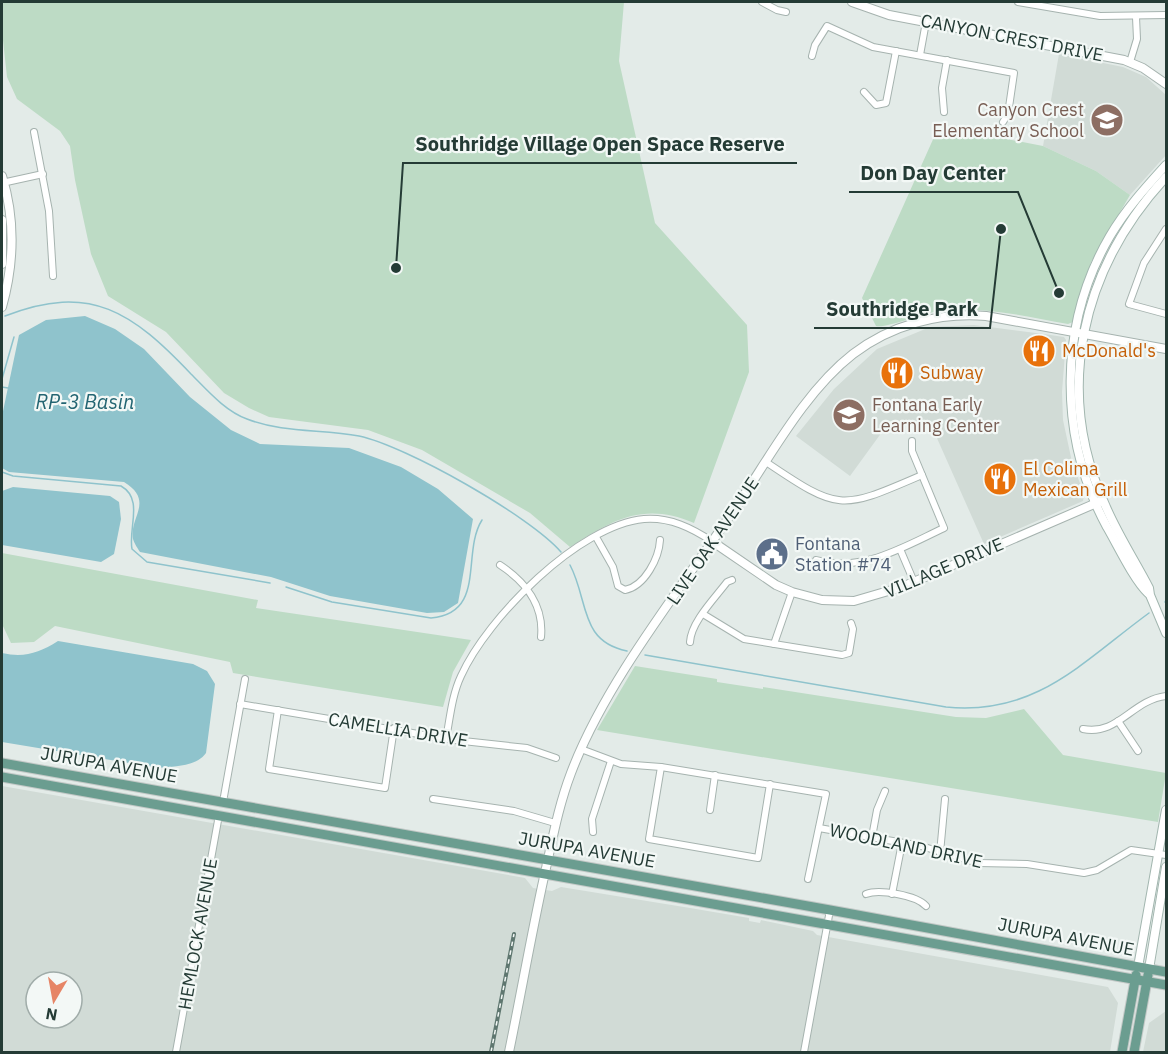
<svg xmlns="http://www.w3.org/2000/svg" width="1168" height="1054" viewBox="0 0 1168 1054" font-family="'IBM Plex Sans',sans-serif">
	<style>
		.built { fill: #d1dbd6; fill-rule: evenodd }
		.green { fill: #bddbc5 }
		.water { fill: #8fc3cc }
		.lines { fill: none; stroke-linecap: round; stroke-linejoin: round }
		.stream { stroke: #8fc3cc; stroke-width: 1.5 }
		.minor-casing { stroke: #a6b3af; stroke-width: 8 }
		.tertiary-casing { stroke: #a6b3af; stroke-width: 10 }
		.secondary-casing { stroke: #a2b6af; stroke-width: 10 }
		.primary-casing { stroke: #c2c8c6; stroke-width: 11 }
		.minor { stroke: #fff; stroke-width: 6 }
		.tertiary { stroke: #fff; stroke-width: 8 }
		.secondary { stroke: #fff; stroke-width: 8 }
		.primary { stroke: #6b9d90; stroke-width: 9 }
		.rail-casing { stroke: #5f7770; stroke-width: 4 }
		.rail { stroke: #f3f8f6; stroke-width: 1.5; stroke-dasharray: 4.5; stroke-linecap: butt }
		.labels { text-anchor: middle; stroke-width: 4.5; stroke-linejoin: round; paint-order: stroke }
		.street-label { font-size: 18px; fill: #243b35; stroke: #f3f8f6 }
		.education-label { font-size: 18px; fill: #785e54; stroke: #f3f8f6; text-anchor: end }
		.food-label { font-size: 18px; fill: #c56008; stroke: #f3f8f6; text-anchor: start }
		.service-label { font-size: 18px; fill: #4e5e75; stroke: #f3f8f6; text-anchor: start }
		.water-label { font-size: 20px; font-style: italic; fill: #236572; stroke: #f3f8f6 }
		.leader { fill: none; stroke: #243b35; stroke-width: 2 }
		.callout-dot { fill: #243b35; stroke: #f3f8f6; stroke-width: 2 }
		.callout-label { font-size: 20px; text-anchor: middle; font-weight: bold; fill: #243b35; stroke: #f3f8f6; stroke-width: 4.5; stroke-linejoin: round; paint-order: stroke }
	</style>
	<rect width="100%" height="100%" fill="#e3ebe8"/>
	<g class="built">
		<polygon points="1059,54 1123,67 1146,77 1166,95 1166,155 1130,195 1096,171 1043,146"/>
		<polygon points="974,325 1044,334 1064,337 1066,340 1062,392 1063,420 1072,462 1084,494 1083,501 984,544 936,436 890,421 850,476 796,436 834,389 877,349 930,327"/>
		<path d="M2,786L525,878L533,888L552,891L561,887L690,908L749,918V921L760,923L761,920L813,931L817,935L1108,987L1118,1003L1110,1052H2ZM36,982H72V1018H36Z"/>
		<polygon points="1166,1011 1166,1052 1143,1052 1149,1023"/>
	</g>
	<g class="green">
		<path d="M2,2H624L619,61L655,223L747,325L749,372L694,523C644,501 612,520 570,547L530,513L422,450L368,430L269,417L249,408L224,393L166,332L108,296L91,254L75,180L70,146L60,131L17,99L7,77L2,31Z"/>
		<path d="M939,126L1043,146L1096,171L1130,195L1091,262L1073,322L1068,324C1027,317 985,306 943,310C928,312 884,329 876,326L862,298Z"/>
		<polygon points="2,553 258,600 256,608 471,640 453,672 443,707 233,673 230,662 55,626 34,642 11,643 2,624"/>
		<polygon points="635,666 717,679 717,682 763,689 763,687 956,717 986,718 1024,709 1063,755 1166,773 1158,822 597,730"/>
	</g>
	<g class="water">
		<path d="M85,316L115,329L144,349L190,397L231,430L260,444L349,448L401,467L438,489L473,519L458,603L444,612L427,613L330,596L271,577L140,552C138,549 134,543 133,539C129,517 155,501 124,482L9,472L2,468V416L19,335L46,320Z"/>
		<polygon points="13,487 110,496 119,502 121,519 114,554 101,562 2,545 2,491"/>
		<path d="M58,641L193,664L207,671L215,684L206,753C196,767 174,766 159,768L2,742V653C24,658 39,653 58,641Z"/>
	</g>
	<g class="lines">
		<g class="stream">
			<path d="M5,316C91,282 133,313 191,374C207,390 225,411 247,419C283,433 321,429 359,436C406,446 530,516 561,552"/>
			<polyline points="2,379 14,337"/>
			<polyline points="2,387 8,388"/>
			<path d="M2,472L13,476L121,486C144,499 128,528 132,549L147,562L270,583"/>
			<path d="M570,565C589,601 579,641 627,651"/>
			<path d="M286,587L332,602L431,618C487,613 461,553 482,520"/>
			<polyline points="1165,602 1166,600"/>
			<path d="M645,655L946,707C1036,716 1082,662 1149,613"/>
		</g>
		<g class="minor-casing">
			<g id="minor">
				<polyline points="762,2 777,10 786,12"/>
				<polyline points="1018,2 1100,16 1166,15"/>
				<polyline points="920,55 926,22"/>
				<polyline points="812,56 815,45 827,26 873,47 1014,73 1008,114 1003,122"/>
				<polyline points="1130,62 1137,39 1136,17"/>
				<polyline points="864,92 876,105 886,103 896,51"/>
				<polyline points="944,112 942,88 947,60"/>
				<polyline points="34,132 49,211 53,276"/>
				<polyline points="2,183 43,174"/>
				<polyline points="1166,229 1144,263 1129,304 1166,314"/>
				<path d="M766,462C840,512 841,510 922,475"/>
				<path d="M596,537L613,567L618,586L625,590C645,586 659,558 660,540"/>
				<polyline points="900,549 914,582"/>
				<path d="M816,560C862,573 903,547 944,528L912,451V441"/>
				<path d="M500,565C526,582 544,606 541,637"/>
				<polyline points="703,614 744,639 842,655 849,653 853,629 851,623"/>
				<path d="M690,642C691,622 715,598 727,582L732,580"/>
				<polyline points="774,644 792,592"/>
				<polyline points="240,704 454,740 527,748 556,758"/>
				<polyline points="278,710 269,769 385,788 394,728"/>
				<polyline points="1118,721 1138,751"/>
				<path d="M1083,729C1118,736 1132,700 1166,696"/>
				<path d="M446,739C450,718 452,695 461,676C487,618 579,525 644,519C670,517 692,528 713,542"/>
				<polyline points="581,749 621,764 661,767 826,794 808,879"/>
				<polyline points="661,767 649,839 758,858 770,784"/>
				<polyline points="433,799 514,811 555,823"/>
				<polyline points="223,802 245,679"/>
				<polyline points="710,810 715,775"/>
				<polyline points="819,828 921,846 978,863 1027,864 1084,873 1097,870 1131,850 1166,855"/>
				<polyline points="593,832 592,819 611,761"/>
				<polyline points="872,837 877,810 885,791"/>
				<polyline points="940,853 945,799"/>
				<path d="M866,894C879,889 916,895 926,906"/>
				<polyline points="892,894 902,843"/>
				<polyline points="176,1052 219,815"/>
				<polyline points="804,1052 830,910"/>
			</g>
		</g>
		<g class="tertiary-casing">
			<g id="tertiary">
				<polyline points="852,2 889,15 1124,60 1143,68 1166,84"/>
				<path d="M2,176C15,218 14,264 2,307"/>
				<polyline points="2,220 2,264"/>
				<polyline points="713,542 776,585 792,592 822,600 854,601 902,587 1101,501"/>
				<path d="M509,1052C521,994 531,936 544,877C552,842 558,807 571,773C605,683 679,591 734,510C769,459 804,392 853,354C891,325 939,312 986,316L1166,349"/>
			</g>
		</g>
		<g class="secondary-casing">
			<g id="secondary">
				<path d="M1166,177C1082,268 1052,390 1106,507C1118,535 1135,561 1149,588L1150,595L1166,633"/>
				<path d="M1148,593C1134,580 1117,544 1107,527C1058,437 1058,325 1110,236C1126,209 1146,187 1166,165"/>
				<polyline points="1138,967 1166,810"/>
				<polyline points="1149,969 1166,867"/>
			</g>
		</g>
		<g class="primary-casing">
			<g id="primary">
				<polyline points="2,763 830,910 1166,972"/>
				<polyline points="2,777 1166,985"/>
				<polyline points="1122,1052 1136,975"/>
				<polyline points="1134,1052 1148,975"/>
			</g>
		</g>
		<use href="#minor" class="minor"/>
		<use href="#tertiary" class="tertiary"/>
		<use href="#secondary" class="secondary"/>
		<use href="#primary" class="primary"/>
		<g class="rail-casing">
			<polyline id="rail" points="491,1052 514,934"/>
		</g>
		<use href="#rail" class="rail"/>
	</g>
	<defs>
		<g id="school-disc" transform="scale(1.725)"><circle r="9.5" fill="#8d6e63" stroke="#f3f8f6"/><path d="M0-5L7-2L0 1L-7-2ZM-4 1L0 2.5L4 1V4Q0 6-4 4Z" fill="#fff"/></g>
		<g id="restaurant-disc" transform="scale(1.725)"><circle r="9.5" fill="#e8710a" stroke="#f3f8f6"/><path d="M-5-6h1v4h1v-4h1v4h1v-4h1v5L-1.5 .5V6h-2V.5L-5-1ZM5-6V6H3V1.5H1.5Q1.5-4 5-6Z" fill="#fff"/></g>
		<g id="civic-disc" transform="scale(1.725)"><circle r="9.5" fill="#5c6f8a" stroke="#f3f8f6"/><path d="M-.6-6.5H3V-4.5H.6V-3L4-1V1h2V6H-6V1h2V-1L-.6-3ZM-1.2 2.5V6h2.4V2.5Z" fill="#fff"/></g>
	</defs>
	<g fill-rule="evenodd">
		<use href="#school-disc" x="1107" y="120"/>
		<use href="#restaurant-disc" x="1039" y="351"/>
		<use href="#restaurant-disc" x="897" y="373"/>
		<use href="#school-disc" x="849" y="415"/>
		<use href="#restaurant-disc" x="1000" y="479"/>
		<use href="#civic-disc" x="772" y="554"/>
	</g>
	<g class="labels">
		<g class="street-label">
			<text transform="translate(1012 38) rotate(11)" y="6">CANYON CREST DRIVE</text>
			<text transform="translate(713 541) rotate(-56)" y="6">LIVE OAK AVENUE</text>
			<text transform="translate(944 568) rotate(-23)" y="6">VILLAGE DRIVE</text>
			<text transform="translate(398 730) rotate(9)" y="6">CAMELLIA DRIVE</text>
			<text transform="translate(109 765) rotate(10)" y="6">JURUPA AVENUE</text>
			<text transform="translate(906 846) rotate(12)" y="6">WOODLAND DRIVE</text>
			<text transform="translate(587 850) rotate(10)" y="6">JURUPA AVENUE</text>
			<text transform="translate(198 934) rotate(-80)" y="6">HEMLOCK AVENUE</text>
			<text transform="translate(1066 937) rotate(11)" y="6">JURUPA AVENUE</text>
		</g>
		<g class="education-label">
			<text x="1084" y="116">Canyon Crest<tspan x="1084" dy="21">Elementary School</tspan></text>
			<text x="872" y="411" text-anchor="start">Fontana Early<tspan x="872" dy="21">Learning Center</tspan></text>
		</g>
		<g class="food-label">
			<text x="1062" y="357">McDonald's</text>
			<text x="920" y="379">Subway</text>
			<text x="1023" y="475">El Colima<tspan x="1023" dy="21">Mexican Grill</tspan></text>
		</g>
		<g class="service-label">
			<text x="795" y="550">Fontana<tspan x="795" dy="21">Station #74</tspan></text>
		</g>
		<g class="water-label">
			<text x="85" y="409">RP-3 Basin</text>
		</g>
	</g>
	<path class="leader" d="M396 268L403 163H797M1059 293L1018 192H849M1001 229L990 328H814"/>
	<g class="callout-dot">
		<circle cx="396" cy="268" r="6"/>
		<circle cx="1059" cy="293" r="6"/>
		<circle cx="1001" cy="229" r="6"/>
	</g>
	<g class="callout-label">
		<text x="600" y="151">Southridge Village Open Space Reserve</text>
		<text x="933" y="180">Don Day Center</text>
		<text x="902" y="316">Southridge Park</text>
	</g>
	<rect width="1168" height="1054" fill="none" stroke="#243b35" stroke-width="6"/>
	<g transform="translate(54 1000) rotate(190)"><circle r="28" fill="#f3f8f6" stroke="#a0aca9" stroke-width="1.5"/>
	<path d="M0-4.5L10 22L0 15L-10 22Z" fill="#e68566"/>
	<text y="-9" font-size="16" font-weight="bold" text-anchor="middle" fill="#243b35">N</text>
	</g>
</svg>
